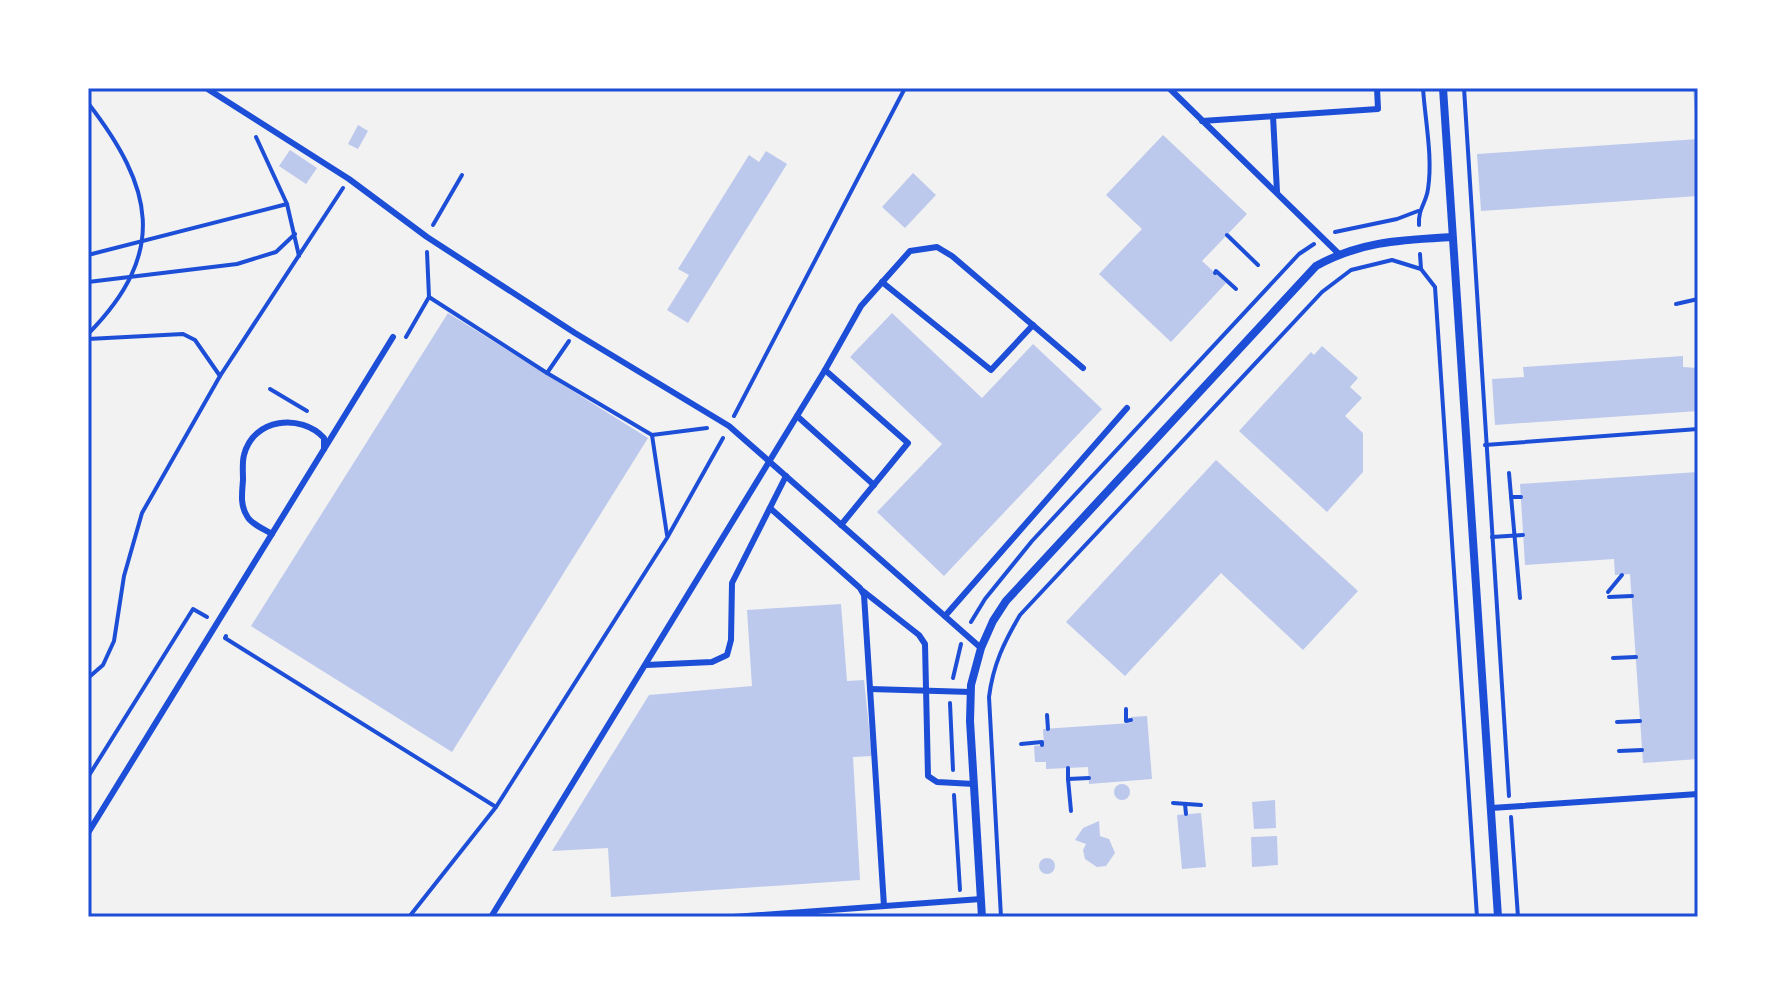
<svg xmlns="http://www.w3.org/2000/svg" width="1786" height="1005" viewBox="0 0 1786 1005" font-family="Cabin,sans-serif">
	<style>
		.building { fill: #bdc9ec }
		.lines { fill: none; stroke-linecap: round; stroke-linejoin: round }
		.path { stroke: #1d4ed8; stroke-width: 4 }
		.service { stroke: #1d4ed8; stroke-width: 6 }
		.minor { stroke: #1d4ed8; stroke-width: 8 }
		.neatline { fill: none; stroke: #1d4ed8; stroke-width: 3 }
	</style>
	<rect width="100%" height="100%" fill="#f2f2f2"/>
	<g class="building">
		<polygon points="1693,88 1698,88 1698,131 1696,131"/>
		<polygon points="358,125 368,131 358,149 348,144"/>
		<polygon points="1163,135 1247,214 1202,261 1226,283 1171,342 1099,274 1142,229 1106,195"/>
		<polygon points="1698,139 1698,196 1481,211 1477,154"/>
		<polygon points="290,150 317,168 306,184 279,166"/>
		<polygon points="766,151 787,164 688,323 667,310 689,275 678,269 749,155 759,162"/>
		<polygon points="913,173 936,195 905,228 882,207"/>
		<polygon points="448,313 648,438 452,752 251,626"/>
		<polygon points="892,313 982,398 1033,344 1102,409 944,576 877,512 942,444 850,357"/>
		<polygon points="1322,346 1358,378 1350,387 1362,398 1345,416 1363,433 1363,472 1327,512 1239,431 1311,352 1314,355"/>
		<polygon points="1683,356 1683,367 1698,368 1698,411 1495,425 1492,379 1524,377 1523,367"/>
		<polygon points="1216,460 1358,591 1303,650 1221,573 1125,676 1066,622"/>
		<polygon points="1698,472 1698,759 1643,763 1630,574 1615,575 1614,559 1525,565 1520,484"/>
		<polygon points="841,604 847,681 864,680 872,756 853,757 860,880 611,897 608,848 552,851 649,695 752,686 747,610"/>
		<polygon points="1147,716 1152,779 1089,784 1088,767 1046,769 1046,762 1035,762 1034,746 1044,745 1043,729 1131,723 1131,717"/>
		<circle cx="1122" cy="792" r="8"/>
		<polygon points="1275,800 1276,828 1254,829 1252,802"/>
		<polygon points="1201,813 1206,867 1182,869 1177,815"/>
		<polygon points="1099,821 1100,836 1109,839 1115,853 1106,866 1097,867 1085,859 1083,850 1086,844 1075,840 1083,828"/>
		<polygon points="1277,836 1278,865 1252,867 1251,837"/>
		<circle cx="1047" cy="866" r="8"/>
	</g>
	<g class="lines">
		<g class="path">
			<polyline points="1464,88 1509,796"/>
			<path d="M88,103C153,187 169,252 88,334"/>
			<polyline points="256,137 287,204 299,256"/>
			<polyline points="433,225 462,175"/>
			<path d="M1419,225C1418,208 1426,204 1428,189C1433,157 1425,120 1423,88"/>
			<polyline points="1335,232 1397,219 1418,211"/>
			<polyline points="1227,235 1258,265"/>
			<polyline points="1420,254 1421,269 1435,287 1477,917"/>
			<polyline points="88,255 287,204"/>
			<polyline points="1215,273 1216,271 1236,289"/>
			<polyline points="88,282 237,264 276,252 295,234"/>
			<polyline points="429,297 547,373 652,435 707,428"/>
			<polyline points="1676,304 1698,299"/>
			<polyline points="406,337 429,297 427,252"/>
			<polyline points="88,339 183,334 195,340 220,376"/>
			<polyline points="547,373 569,341"/>
			<polyline points="270,389 307,411"/>
			<polyline points="734,416 905,88"/>
			<polyline points="652,435 667,535"/>
			<polyline points="1485,445 1698,429"/>
			<polyline points="1509,473 1520,598"/>
			<polyline points="1511,497 1521,497"/>
			<polyline points="1492,537 1523,535"/>
			<polyline points="1608,592 1622,575"/>
			<polyline points="1609,597 1632,596"/>
			<polyline points="971,622 985,599 1032,541 1299,254 1314,244"/>
			<polyline points="226,636 225,638 496,807"/>
			<polyline points="1613,658 1636,657"/>
			<polyline points="88,678 103,665 114,641 124,576 142,513 220,376 343,188"/>
			<polyline points="953,678 961,644"/>
			<polyline points="950,703 953,770"/>
			<polyline points="1126,709 1126,721 1131,720"/>
			<polyline points="1047,715 1048,729"/>
			<polyline points="1617,722 1640,721"/>
			<polyline points="1021,744 1042,742 1042,745"/>
			<polyline points="1619,751 1642,750"/>
			<polyline points="1068,768 1068,779 1089,778"/>
			<polyline points="88,777 193,609 207,617"/>
			<polyline points="1068,779 1071,811"/>
			<polyline points="954,795 960,890"/>
			<polyline points="1173,803 1201,805"/>
			<polyline points="1185,804 1186,814"/>
			<polyline points="1511,817 1518,917"/>
			<polyline points="409,917 496,807 667,538 723,438"/>
			<path d="M1001,917L989,697C993,665 1004,642 1020,615L1322,292L1351,270L1392,260L1421,269"/>
		</g>
		<g class="service">
			<polyline points="206,88 349,179 427,237 575,333 729,426 981,648"/>
			<polyline points="1169,88 1338,253"/>
			<polyline points="1273,116 1277,192"/>
			<polyline points="1202,121 1378,109 1377,88"/>
			<polyline points="882,282 991,370 1033,325"/>
			<polyline points="825,370 908,443 841,525"/>
			<polyline points="797,416 874,485"/>
			<polyline points="770,508 860,588 864,595 884,906"/>
			<path d="M272,534C264,529 251,524 247,516C240,505 242,493 243,480C243,472 242,462 244,455C253,418 301,413 324,438V449"/>
			<polyline points="863,591 919,635 925,644 928,776 937,782 974,784"/>
			<polyline points="945,616 1127,408"/>
			<polyline points="646,665 712,662 727,655 731,640 732,583 786,476"/>
			<polyline points="870,689 971,692"/>
			<polyline points="1491,808 1698,794"/>
			<polyline points="88,833 393,337"/>
			<polyline points="491,917 825,370 861,306 910,251 937,247 952,256 1083,368"/>
			<polyline points="733,917 981,899"/>
		</g>
		<g class="minor">
			<polyline points="1443,88 1498,917"/>
			<path d="M982,917L970,721L971,685L981,648L993,621L1006,601L1316,266C1361,241 1402,240 1452,237"/>
		</g>
	</g>
	<rect width="1786" height="1005" fill="none" stroke="#ffffff" stroke-width="180"/>
	<rect x="90" y="90" width="1606" height="825" class="neatline"/>
</svg>
